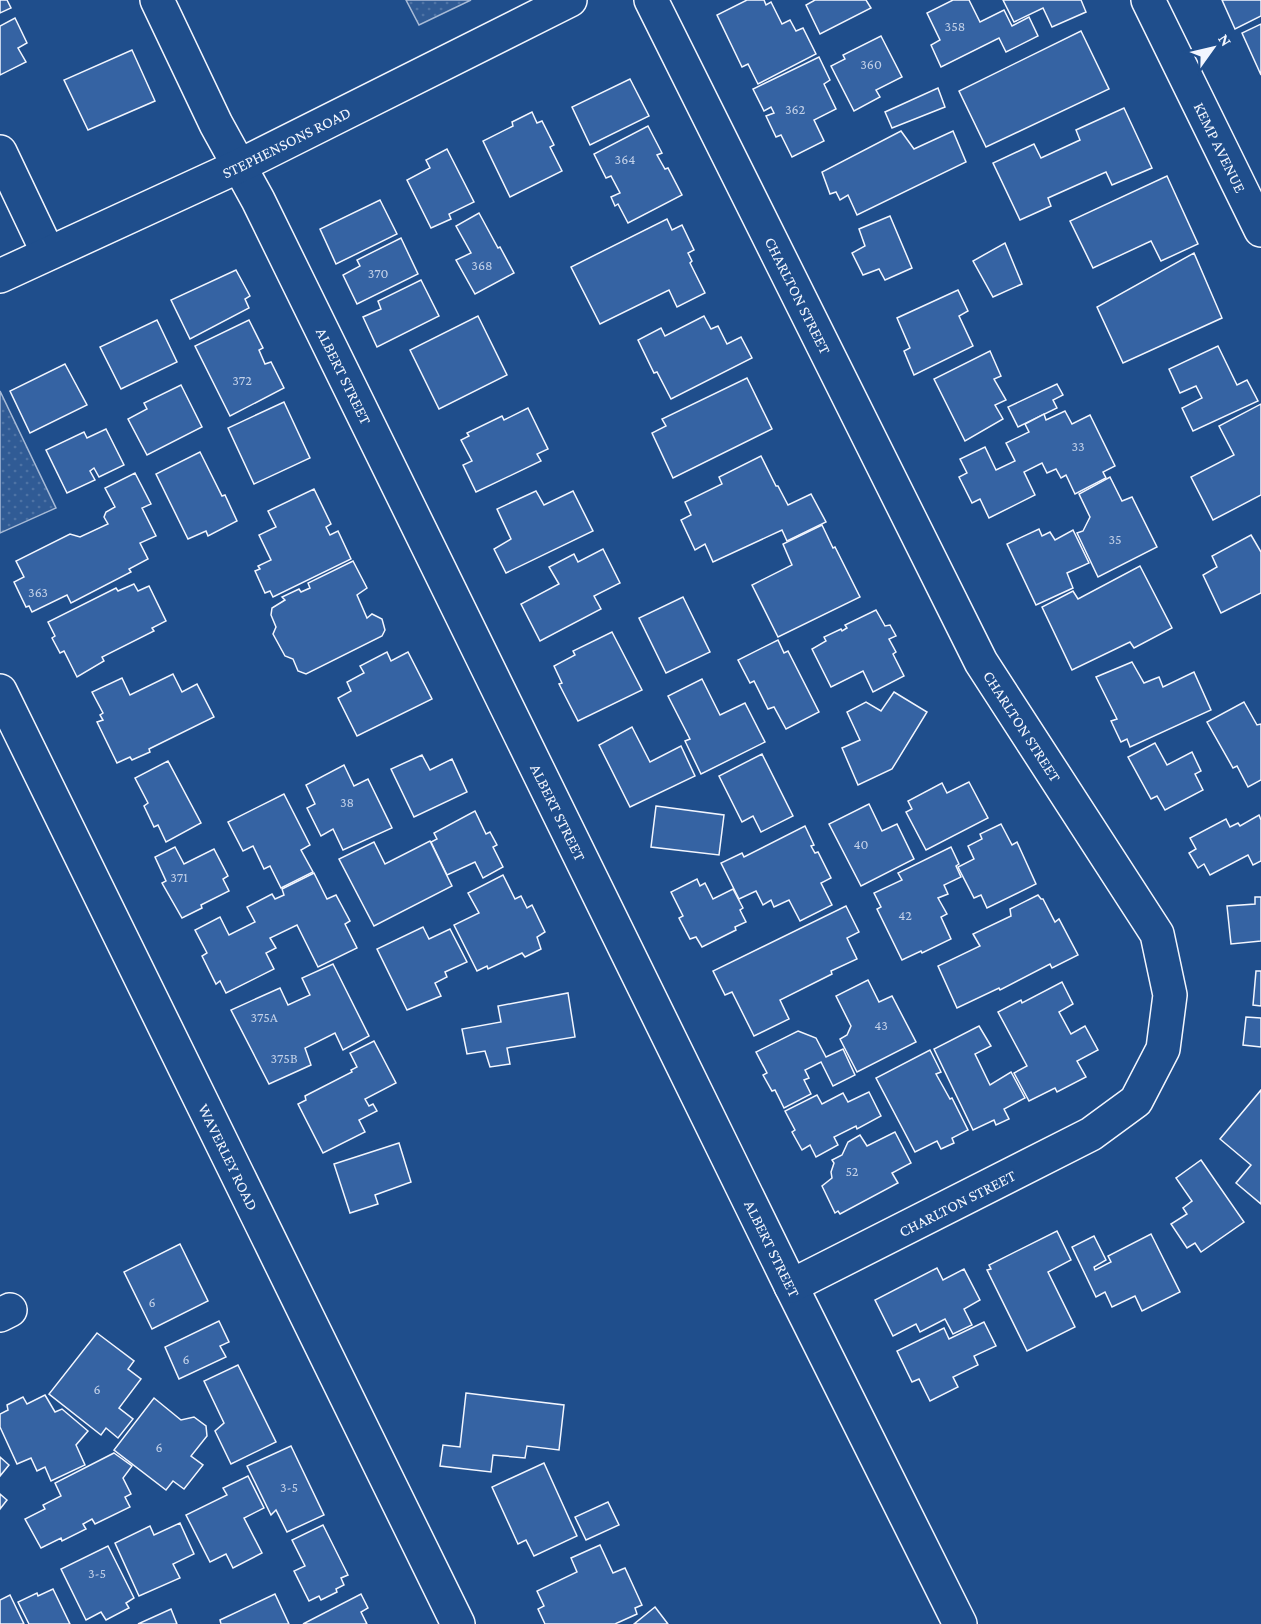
<svg xmlns="http://www.w3.org/2000/svg" width="1261" height="1624" viewBox="0 0 1261 1624" font-family="'Crimson Pro',serif">
	<style>
		.park { fill: url(#park-dots); stroke: #a8bbd7; stroke-width: 1.5 }
		.building { fill: #3563a3; stroke: #f2f6ff; stroke-width: 1.5 }
		.lines { fill: none; stroke-linecap: round; stroke-linejoin: round }
		.minor-casing { stroke: #f2f6ff; stroke-width: 36 }
		.major-casing { stroke: #f2f6ff; stroke-width: 36 }
		.minor { stroke: #1f4e8c; stroke-width: 33 }
		.major { stroke: #1f4e8c; stroke-width: 33 }
		.labels { text-anchor: middle; stroke-width: 4.5; stroke-linejoin: round; paint-order: stroke }
		.number-label { font-size: 14px; fill: #c3d1e8 }
		.street-label { font-size: 16px; fill: #f2f6ff; stroke: #1f4e8c }
	</style>
	<defs>
		<pattern id="park-dots" width="8" height="8" patternUnits="userSpaceOnUse" patternTransform="scale(1.5)"><rect width="8" height="8" fill="#305b95"/><path d="M2 2h.1M6 6h.1" fill="none" stroke="#4e73a5" stroke-width="1.8" stroke-linecap="round"/></pattern>
	</defs>
	<rect width="100%" height="100%" fill="#1f4e8c"/>
	<g class="park">
		<polygon points="406,0 471,0 419,25"/>
		<polygon points="0,391 56,508 0,533"/>
	</g>
	<g class="building">
		<polygon points="0,0 7,0 11,8 0,13"/>
		<polygon points="747,0 764,0 766,5 771,2 782,24 790,20 796,31 803,28 816,54 758,84 748,64 742,67 717,15"/>
		<polygon points="815,0 866,0 871,8 820,34 806,5"/>
		<polygon points="953,0 969,0 980,22 1004,10 1012,26 1029,17 1038,36 1006,52 999,38 941,67 931,45 940,40 927,13"/>
		<polygon points="1003,0 1081,0 1086,12 1052,27 1043,8 1014,22"/>
		<polygon points="1222,0 1261,0 1261,16 1235,29"/>
		<polygon points="15,18 27,43 18,48 26,62 0,75 0,26"/>
		<polygon points="1261,24 1261,75 1242,33"/>
		<polygon points="1081,31 1109,89 986,147 959,91"/>
		<polygon points="881,36 902,77 876,90 880,97 854,111 831,66 845,59 843,55"/>
		<polygon points="132,50 155,101 88,130 64,80"/>
		<polygon points="819,57 830,80 824,84 836,109 814,120 824,141 792,157 781,135 776,137 766,116 774,113 771,107 764,111 753,89"/>
		<polygon points="630,79 649,116 590,145 572,107"/>
		<polygon points="938,88 945,107 892,128 885,112"/>
		<polygon points="1124,108 1152,168 1112,185 1106,172 1048,198 1051,206 1020,220 993,163 1034,144 1041,158 1080,140 1076,130"/>
		<polygon points="532,112 537,123 542,121 554,145 550,147 562,171 510,197 483,141 513,126 512,122"/>
		<polygon points="648,126 662,153 657,155 665,169 668,168 682,195 628,223 618,204 615,206 611,197 620,193 611,176 606,178 594,154"/>
		<polygon points="901,131 914,149 953,131 966,162 857,215 848,195 840,200 836,192 830,194 822,172"/>
		<polygon points="447,149 474,202 449,214 451,219 431,228 407,180 430,168 426,160"/>
		<polygon points="1167,176 1198,244 1161,261 1151,241 1093,268 1070,221"/>
		<polygon points="380,200 397,234 336,264 320,229"/>
		<polygon points="479,213 498,248 500,247 514,273 475,294 456,260 471,253 456,226"/>
		<polygon points="890,216 912,268 885,280 879,269 863,275 852,253 865,246 859,229"/>
		<polygon points="667,219 672,230 682,225 694,250 688,253 692,261 690,263 705,293 677,307 669,290 600,324 571,267"/>
		<polygon points="401,238 418,274 357,304 343,275 360,266 357,260"/>
		<polygon points="1005,243 1022,284 993,297 973,261"/>
		<polygon points="1194,253 1222,318 1123,363 1097,307"/>
		<polygon points="236,270 250,296 245,299 249,308 190,339 171,300"/>
		<polygon points="421,280 439,316 377,347 363,317 381,309 378,301"/>
		<polygon points="958,290 968,311 959,316 973,346 914,375 904,351 910,348 897,318"/>
		<polygon points="478,316 507,375 439,409 410,350"/>
		<polygon points="704,316 711,329 718,326 727,344 741,337 752,358 671,399 657,372 654,373 638,340 661,328 665,336"/>
		<polygon points="157,320 177,362 121,389 100,347"/>
		<polygon points="249,320 263,348 259,350 265,364 271,362 284,388 230,416 195,346"/>
		<polygon points="1218,346 1237,385 1247,380 1258,401 1193,431 1182,408 1202,398 1196,386 1180,393 1169,369"/>
		<polygon points="990,351 1001,376 994,379 1006,400 995,405 1003,419 965,441 934,379"/>
		<polygon points="65,364 87,405 30,433 10,391"/>
		<polygon points="747,378 772,429 673,478 652,433 666,426 662,419"/>
		<polygon points="1057,384 1063,395 1053,400 1057,408 1018,427 1008,407"/>
		<polygon points="181,385 202,427 147,455 128,419 147,409 144,403"/>
		<polygon points="284,402 310,458 254,484 228,428"/>
		<polygon points="1261,404 1261,495 1213,520 1191,477 1234,455 1219,426"/>
		<polygon points="528,408 548,449 537,454 541,461 476,492 463,465 472,461 461,440 469,436 467,433 502,416 504,420"/>
		<polygon points="1065,411 1072,424 1090,415 1115,466 1103,472 1106,478 1075,494 1066,475 1061,478 1056,469 1047,473 1042,463 1024,472 1035,495 989,518 980,499 972,503 959,477 967,473 960,459 985,447 996,470 1015,461 1006,443 1029,432 1025,424 1044,414 1046,420"/>
		<polygon points="106,429 124,465 99,477 94,468 90,471 95,480 67,493 46,450 84,432 87,438"/>
		<polygon points="200,452 222,496 225,495 237,521 208,536 206,531 188,539 156,474"/>
		<polygon points="761,456 776,486 778,486 788,505 811,494 826,522 787,541 782,530 713,562 705,544 695,550 681,520 691,515 685,502 722,484 719,477"/>
		<polygon points="135,473 151,504 142,508 156,536 140,543 148,559 129,569 131,572 71,603 67,595 32,612 29,606 26,607 14,582 24,577 16,561 70,534 80,537 108,524 104,517 106,512 115,507 105,488"/>
		<polygon points="1110,477 1122,501 1132,497 1157,547 1098,577 1077,533 1083,531 1090,517 1079,494"/>
		<polygon points="314,489 331,524 326,527 330,535 338,531 351,559 273,597 270,591 265,593 255,571 260,569 258,566 271,560 259,535 276,527 268,511"/>
		<polygon points="536,491 544,505 573,491 593,531 506,573 494,549 511,539 497,509"/>
		<polygon points="822,525 833,548 835,547 860,597 778,637 752,585 792,565 783,544"/>
		<polygon points="1039,529 1042,536 1050,532 1055,540 1073,530 1089,563 1067,573 1073,588 1036,605 1007,544"/>
		<polygon points="1251,535 1261,552 1261,593 1221,613 1203,575 1217,567 1212,556"/>
		<polygon points="603,549 620,583 594,596 601,609 540,641 521,604 559,584 549,567 574,554 578,562"/>
		<polygon points="353,561 367,588 357,595 367,618 372,614 382,619 385,630 382,636 306,674 298,671 293,659 285,656 273,634 276,627 271,615 272,608 285,600 282,597 299,589 301,592 310,588 308,583"/>
		<polygon points="1140,566 1172,628 1134,648 1130,642 1072,670 1042,607 1073,591 1078,599"/>
		<polygon points="134,584 138,591 149,586 166,621 152,628 154,631 102,657 104,661 77,677 64,651 60,653 52,638 55,636 48,622 116,588 118,591"/>
		<polygon points="683,597 710,652 666,673 639,618"/>
		<polygon points="876,610 885,626 890,625 896,636 889,639 896,652 893,654 904,676 873,692 863,671 831,687 812,649 826,641 824,637 841,629 842,631 847,628 845,625"/>
		<polygon points="612,632 642,690 578,721 559,684 562,683 554,666 575,655 573,651"/>
		<polygon points="778,640 784,653 788,651 819,712 786,729 774,707 768,709 754,681 750,683 738,660"/>
		<polygon points="387,652 391,661 408,652 432,699 357,736 338,698 351,691 347,682 364,673 360,666"/>
		<polygon points="1132,662 1144,683 1159,677 1163,687 1194,672 1211,710 1130,747 1127,739 1121,742 1111,721 1117,719 1096,677"/>
		<polygon points="173,674 182,692 197,684 214,717 149,749 150,752 132,760 130,757 117,763 97,722 103,720 100,715 103,713 92,692 122,678 130,695"/>
		<polygon points="702,679 720,715 745,703 765,742 701,774 685,741 690,739 668,696"/>
		<polygon points="894,692 927,712 892,769 858,785 842,748 860,740 847,712 866,702 881,711"/>
		<polygon points="1244,702 1257,725 1261,724 1261,780 1248,787 1237,766 1233,768 1207,722"/>
		<polygon points="632,727 650,762 681,746 695,776 630,807 599,745"/>
		<polygon points="1155,743 1167,765 1192,752 1201,771 1195,774 1203,790 1165,810 1157,796 1151,799 1128,757"/>
		<polygon points="762,754 793,816 761,832 753,816 742,822 719,776"/>
		<polygon points="422,755 430,770 452,759 467,792 414,817 391,769"/>
		<polygon points="168,761 201,823 166,842 158,825 154,827 144,806 148,803 135,778"/>
		<polygon points="344,765 354,786 368,779 392,828 343,850 333,829 321,836 307,808 315,804 306,785"/>
		<polygon points="969,782 988,818 926,850 906,812 912,809 908,801 942,783 947,793"/>
		<polygon points="284,794 310,845 301,850 313,872 281,888 270,866 264,869 253,846 243,851 228,822"/>
		<polygon points="869,804 882,831 897,824 914,859 861,886 829,824"/>
		<polygon points="656,806 724,815 719,855 651,847"/>
		<polygon points="475,811 486,834 490,832 497,845 493,847 503,867 483,878 475,862 447,875 431,842 437,839 434,833"/>
		<polygon points="1259,815 1261,820 1261,861 1253,865 1248,855 1210,875 1204,864 1198,868 1189,853 1196,849 1190,838 1226,819 1230,827 1238,823 1240,826"/>
		<polygon points="1001,824 1012,845 1017,842 1036,884 987,908 981,895 974,898 958,867 974,859 968,846 982,839 980,834"/>
		<polygon points="805,826 814,845 811,846 815,853 818,852 831,878 821,883 832,905 800,921 789,900 774,907 771,900 763,905 756,891 739,899 721,863 742,853 744,857"/>
		<polygon points="430,841 452,886 374,926 339,859 374,842 385,864"/>
		<polygon points="175,847 184,864 214,849 228,876 223,879 229,891 201,905 202,908 182,918 162,883 166,881 155,857"/>
		<polygon points="951,847 959,864 956,866 961,877 944,885 948,894 938,898 947,914 941,917 951,939 922,953 921,951 902,960 877,909 881,907 874,893 902,880 898,873"/>
		<polygon points="314,873 327,899 336,895 350,921 345,924 357,948 318,967 297,925 270,938 276,948 266,953 274,969 226,993 220,981 216,984 202,956 207,953 195,930 220,917 229,935 255,922 247,907 272,894 275,899 284,895 282,889"/>
		<polygon points="503,875 515,899 521,896 527,908 532,905 545,932 537,937 541,949 525,957 522,953 488,969 487,966 477,971 454,925 479,913 468,893"/>
		<polygon points="697,879 700,886 705,883 713,899 733,889 743,908 740,910 746,922 735,927 736,930 702,947 696,937 690,939 679,918 683,916 671,892"/>
		<polygon points="1038,895 1041,899 1043,899 1055,922 1059,919 1078,955 1052,968 1050,964 1000,990 999,988 957,1008 938,966 980,946 973,934 1011,916 1010,909"/>
		<polygon points="1255,897 1261,897 1261,941 1231,944 1227,906 1255,904"/>
		<polygon points="846,906 859,932 847,938 857,959 831,971 832,974 780,1000 789,1019 754,1036 732,992 725,995 713,971"/>
		<polygon points="423,927 429,939 450,929 467,962 445,972 447,977 435,983 441,996 407,1010 377,949"/>
		<polygon points="333,964 369,1036 343,1050 335,1033 305,1048 311,1065 269,1084 231,1010 280,988 288,1005 310,995 302,978"/>
		<polygon points="1256,971 1261,971 1261,1006 1253,1005"/>
		<polygon points="868,980 879,1002 892,996 916,1042 857,1072 840,1039 847,1035 851,1026 836,996"/>
		<polygon points="1062,982 1073,1004 1059,1012 1071,1034 1085,1026 1098,1050 1077,1061 1086,1077 1057,1092 1055,1088 1029,1101 1014,1073 1027,1066 998,1012 1021,1000 1022,1003"/>
		<polygon points="568,993 575,1037 507,1048 510,1064 490,1067 485,1051 467,1054 462,1029 501,1022 498,1006"/>
		<polygon points="1246,1017 1261,1018 1261,1047 1243,1045"/>
		<polygon points="979,1026 991,1046 975,1054 990,1085 1011,1072 1025,1098 1004,1109 1009,1119 996,1125 994,1120 973,1130 934,1049"/>
		<polygon points="798,1031 816,1038 826,1057 843,1049 855,1075 833,1086 821,1062 805,1070 809,1078 804,1080 811,1094 784,1108 775,1090 772,1091 763,1075 767,1073 756,1052"/>
		<polygon points="374,1041 396,1083 365,1099 369,1106 373,1104 377,1111 359,1120 365,1132 323,1153 298,1104 306,1100 305,1096 352,1072 351,1070 357,1067 350,1053"/>
		<polygon points="930,1050 941,1072 936,1074 950,1099 952,1098 968,1130 952,1138 954,1143 941,1149 937,1141 915,1152 876,1078"/>
		<polygon points="1261,1090 1261,1204 1236,1183 1251,1165 1220,1139"/>
		<polygon points="869,1092 881,1116 857,1129 856,1126 834,1137 838,1145 816,1157 810,1145 802,1150 792,1132 795,1130 785,1111 817,1095 822,1104 843,1093 848,1102"/>
		<polygon points="895,1132 911,1163 892,1173 898,1183 840,1214 838,1211 835,1213 822,1186 832,1178 831,1172 834,1163 832,1160 842,1155 848,1142 860,1135 867,1146"/>
		<polygon points="399,1143 411,1182 375,1195 378,1204 350,1213 334,1164"/>
		<polygon points="1201,1160 1244,1222 1201,1252 1195,1243 1187,1248 1171,1224 1187,1214 1183,1208 1192,1201 1176,1178"/>
		<polygon points="1057,1231 1071,1260 1048,1272 1075,1327 1027,1351 987,1270 991,1269 989,1265"/>
		<polygon points="1151,1234 1180,1292 1142,1311 1135,1296 1112,1307 1105,1292 1096,1297 1072,1247 1094,1236 1106,1260 1094,1267 1095,1270 1111,1262 1108,1256"/>
		<polygon points="180,1244 208,1301 152,1329 124,1272"/>
		<polygon points="937,1268 943,1280 964,1269 980,1300 964,1309 972,1325 953,1334 945,1319 920,1332 916,1324 893,1336 875,1300"/>
		<polygon points="219,1321 229,1342 220,1346 226,1357 179,1379 165,1347"/>
		<polygon points="984,1322 996,1346 974,1356 978,1365 953,1377 958,1387 930,1401 919,1379 912,1382 897,1351 944,1328 949,1339"/>
		<polygon points="97,1333 134,1361 128,1369 141,1379 119,1408 133,1419 118,1438 106,1428 101,1435 49,1394"/>
		<polygon points="238,1365 276,1442 231,1464 215,1431 224,1423 204,1381"/>
		<polygon points="466,1393 564,1405 559,1450 527,1446 525,1458 493,1455 491,1472 440,1466 443,1445 460,1447"/>
		<polygon points="45,1395 55,1412 62,1409 88,1431 76,1445 85,1465 51,1481 45,1467 37,1471 31,1458 17,1464 0,1427 0,1414 8,1410 7,1405 23,1397 27,1404"/>
		<polygon points="154,1398 181,1420 194,1417 206,1426 207,1436 191,1456 203,1465 184,1489 173,1481 166,1490 114,1450"/>
		<polygon points="291,1446 324,1515 287,1532 276,1510 271,1515 247,1466"/>
		<polygon points="114,1453 132,1466 123,1478 131,1494 125,1497 130,1507 95,1524 92,1519 83,1524 86,1529 62,1541 61,1538 41,1548 25,1519 45,1509 43,1505 61,1496 55,1483"/>
		<polygon points="0,1457 9,1465 0,1476"/>
		<polygon points="544,1463 577,1536 534,1556 526,1540 518,1544 492,1487"/>
		<polygon points="248,1476 264,1508 244,1518 262,1553 233,1568 226,1554 210,1562 186,1515 227,1495 223,1488"/>
		<polygon points="0,1494 7,1500 0,1509"/>
		<polygon points="608,1502 619,1525 586,1540 575,1517"/>
		<polygon points="180,1523 194,1554 173,1564 180,1578 139,1596 115,1543 150,1526 154,1535"/>
		<polygon points="323,1525 348,1575 341,1578 344,1585 336,1589 337,1592 321,1600 319,1596 309,1601 294,1571 305,1566 292,1540"/>
		<polygon points="600,1545 613,1573 625,1568 642,1605 635,1608 637,1614 615,1624 545,1624 538,1609 544,1606 537,1591 577,1572 571,1558"/>
		<polygon points="108,1546 134,1598 126,1603 129,1608 106,1620 101,1612 86,1620 61,1569"/>
		<polygon points="53,1589 70,1624 29,1624 18,1602 37,1593 38,1596"/>
		<polygon points="275,1594 289,1624 221,1624 220,1620"/>
		<polygon points="361,1594 368,1608 361,1612 367,1624 303,1624"/>
		<polygon points="10,1595 24,1624 0,1624 0,1600"/>
		<polygon points="655,1607 668,1624 634,1624"/>
		<polygon points="171,1609 177,1624 138,1624"/>
	</g>
	<g class="lines">
		<g class="minor-casing">
			<g id="minor">
				<path id="s1" d="M157,0L216,124L258,200L791,1286L960,1624"/>
				<path id="s2" d="M651,0L981,662L1157,934L1170,995L1163,1049L1136,1101L1091,1134L791,1286"/>
				<path id="s3" d="M1148,0L1261,230"/>
				<polyline points="0,152 48,253"/>
				<polyline points="0,1315 10,1310"/>
			</g>
		</g>
		<g class="major-casing">
			<g id="major">
				<path id="s4" d="M0,276L239,166L570,0"/>
				<path id="s5" d="M0,691L458,1624"/>
			</g>
		</g>
		<use href="#minor" class="minor"/>
		<use href="#major" class="major"/>
	</g>
	<g class="labels">
		<g class="number-label">
			<text x="955" y="31">358</text>
			<text x="871" y="69">360</text>
			<text x="795" y="114">362</text>
			<text x="625" y="164">364</text>
			<text x="482" y="270">368</text>
			<text x="378" y="278">370</text>
			<text x="242" y="385">372</text>
			<text x="1078" y="451">33</text>
			<text x="1115" y="544">35</text>
			<text x="38" y="597">363</text>
			<text x="347" y="807">38</text>
			<text x="861" y="849">40</text>
			<text x="179" y="882">371</text>
			<text x="905" y="920">42</text>
			<text x="264" y="1022">375A</text>
			<text x="881" y="1030">43</text>
			<text x="284" y="1063">375B</text>
			<text x="852" y="1176">52</text>
			<text x="152" y="1307">6</text>
			<text x="186" y="1364">6</text>
			<text x="97" y="1394">6</text>
			<text x="159" y="1452">6</text>
			<text x="289" y="1492">3-5</text>
			<text x="97" y="1578">3-5</text>
		</g>
		<g class="street-label">
			<text dy="6" stroke="none"><textPath href="#s4" startOffset="316">STEPHENSONS ROAD</textPath></text>
			<text dy="6" stroke="none"><textPath href="#s3" startOffset="164">KEMP AVENUE</textPath></text>
			<text dy="6" stroke="none"><textPath href="#s2" startOffset="330">CHARLTON STREET</textPath></text>
			<text dy="6" stroke="none"><textPath href="#s1" startOffset="420">ALBERT STREET</textPath></text>
			<text dy="6" stroke="none"><textPath href="#s2" startOffset="816">CHARLTON STREET</textPath></text>
			<text dy="6" stroke="none"><textPath href="#s1" startOffset="906">ALBERT STREET</textPath></text>
			<text dy="6" stroke="none"><textPath href="#s5" startOffset="519">WAVERLEY ROAD</textPath></text>
			<text transform="translate(957 1203) rotate(-27)" y="6">CHARLTON STREET</text>
			<text dy="6" stroke="none"><textPath href="#s1" startOffset="1392">ALBERT STREET</textPath></text>
		</g>
	</g>
	<g transform="translate(1213 48) rotate(56)" stroke="#1f4e8c" stroke-width="4.5" paint-order="stroke">
	<path d="M0-4.5L10 22L0 15L-10 22Z" fill="#f2f6ff"/>
	<text y="-9" font-size="16" font-weight="bold" text-anchor="middle" fill="#f2f6ff">N</text>
	</g>
</svg>
